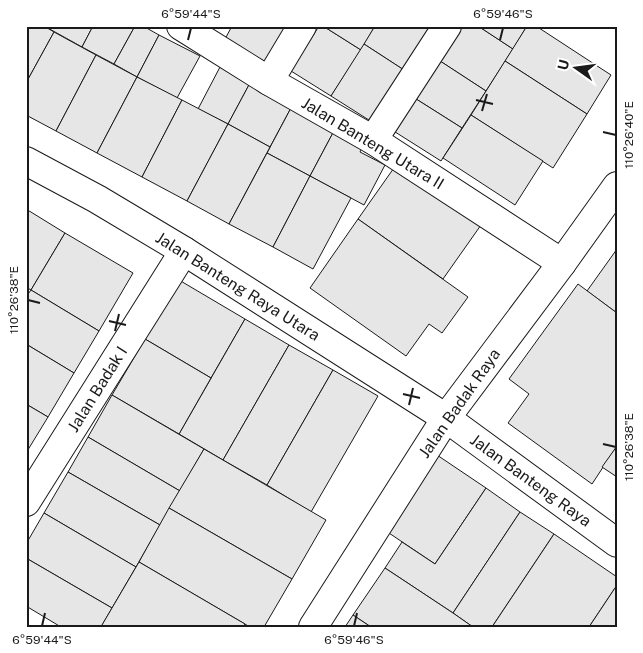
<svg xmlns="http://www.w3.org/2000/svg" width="643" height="653" viewBox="0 0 643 653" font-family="'Public Sans',sans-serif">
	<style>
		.building { fill: #e6e6e6; stroke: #1a1a1a }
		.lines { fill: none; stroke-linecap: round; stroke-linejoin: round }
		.minor-casing { stroke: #1a1a1a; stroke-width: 30 }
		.minor { stroke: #fff; stroke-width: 28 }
		.ticks { fill: none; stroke: #1a1a1a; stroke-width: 2 }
		.labels { text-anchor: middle; stroke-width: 4; stroke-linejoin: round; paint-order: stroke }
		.street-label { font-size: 16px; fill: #1a1a1a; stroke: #fff }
		.neatline { fill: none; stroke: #1a1a1a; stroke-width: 2 }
		.ticks-label { font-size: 12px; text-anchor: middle; fill: #1a1a1a }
	</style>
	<rect width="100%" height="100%" fill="#fff"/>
	<g class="building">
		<polygon points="26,26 44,26 54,32 26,83"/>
		<polygon points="47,26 93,26 82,47 46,27"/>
		<polygon points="93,26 135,26 114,64 82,47"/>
		<polygon points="135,26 143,26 159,35 137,77 114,64"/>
		<polygon points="232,26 287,26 264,64 225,39"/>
		<polygon points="319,26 323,26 361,50 331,96 291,71"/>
		<polygon points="323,26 375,26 361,50"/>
		<polygon points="375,26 426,26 430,29 404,70 364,44"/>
		<polygon points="458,26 478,26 513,49 486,91 437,59"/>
		<polygon points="478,26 527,26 513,49"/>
		<polygon points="527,26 536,26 611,75 587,114 505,61"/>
		<polygon points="54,32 96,55 56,131 26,115 26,83"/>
		<polygon points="159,35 200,56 177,98 137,77"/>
		<polygon points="364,44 404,70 372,122 331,96"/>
		<polygon points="96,55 137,77 97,153 56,131"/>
		<polygon points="437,59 486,91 462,128 413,97"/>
		<polygon points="505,61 587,114 553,168 471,115"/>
		<polygon points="220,67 250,83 228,124 198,109"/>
		<polygon points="137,77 182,100 142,177 97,153"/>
		<polygon points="250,83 292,106 270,147 228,124"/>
		<polygon points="413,97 462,128 441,161 392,130"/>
		<polygon points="182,100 228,124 187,201 142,177"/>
		<polygon points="292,106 335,129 310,176 267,153"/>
		<polygon points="471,115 543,161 515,205 443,158"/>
		<polygon points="228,124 270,147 229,224 187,201"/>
		<polygon points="335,129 364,144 360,152 385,165 364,205 310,176"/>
		<polygon points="267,153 310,176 273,247 229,224"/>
		<polygon points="396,165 481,225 443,279 358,219"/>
		<polygon points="310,176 351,198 313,269 273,247"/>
		<polygon points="26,209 65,233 31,290 26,287"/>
		<polygon points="358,219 468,297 442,333 429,324 406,356 310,288"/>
		<polygon points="65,233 133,273 99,331 31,290"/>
		<polygon points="617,249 617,313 587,291"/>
		<polygon points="179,280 245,319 211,378 145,339"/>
		<polygon points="578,284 617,313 617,446 592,484 508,423 529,394 509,379"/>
		<polygon points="31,290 99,331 74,373 26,344 26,297"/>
		<polygon points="245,319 289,345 223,460 179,434"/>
		<polygon points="145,339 211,378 179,434 112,395"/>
		<polygon points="26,344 74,373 48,417 26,404"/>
		<polygon points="289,345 333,370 267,485 223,460"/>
		<polygon points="333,370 378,396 311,512 267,485"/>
		<polygon points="112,395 204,449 180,491 88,437"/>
		<polygon points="26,404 48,417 26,453"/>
		<polygon points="88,437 180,491 160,525 68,472"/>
		<polygon points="617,446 617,477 602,467"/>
		<polygon points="204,449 326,520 292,579 169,508"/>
		<polygon points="434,453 486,488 435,564 383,529"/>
		<polygon points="68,472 160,525 136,567 44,513"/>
		<polygon points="486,488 520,512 453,613 385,568 402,542 435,564"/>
		<polygon points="169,508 292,579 264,627 250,627 139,562"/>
		<polygon points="520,512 554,534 492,627 473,627 453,613"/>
		<polygon points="44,513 136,567 112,608 26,558 26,544"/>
		<polygon points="554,534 617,577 617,585 589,627 492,627"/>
		<polygon points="26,558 112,608 101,627 61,627 26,606"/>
		<polygon points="139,562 245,624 243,627 105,627 102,625"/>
		<polygon points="385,568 453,613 473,627 371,627 353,615"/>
		<polygon points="615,588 617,589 617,627 589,627"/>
		<polygon points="353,615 371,627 345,627"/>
	</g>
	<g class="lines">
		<g class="minor-casing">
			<g id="minor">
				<polyline points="181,26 269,81 373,140 562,263"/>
				<polyline points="269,81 302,26"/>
				<polyline points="373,140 447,26"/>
				<polyline points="26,161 97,199 184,251 446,418 617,543"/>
				<polyline points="26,502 184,251"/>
				<polyline points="313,627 446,418 562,263 617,186"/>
			</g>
		</g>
		<use href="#minor" class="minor"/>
	</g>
	<path class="ticks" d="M188,40L191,28M500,40L503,28M476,100L493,104M482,111L487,94M603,132L616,135M28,300L40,303M109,321L126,325M115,331L119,314M403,394L420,398M409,405L413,388M603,444L616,447M42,626L45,613M354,626L357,613"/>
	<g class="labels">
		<g class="street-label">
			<text transform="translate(373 143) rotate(31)" y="6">Jalan Banteng Utara II</text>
			<text transform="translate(238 286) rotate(32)" y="6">Jalan Banteng Raya Utara</text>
			<text transform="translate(97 389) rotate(-58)" y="6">Jalan Badak I</text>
			<text transform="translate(459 403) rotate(-55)" y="6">Jalan Badak Raya</text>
			<text transform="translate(531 480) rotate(36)" y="6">Jalan Banteng Raya</text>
		</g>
	</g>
	<rect width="643" height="653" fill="none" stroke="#ffffff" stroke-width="55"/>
	<g transform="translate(576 68) rotate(284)" stroke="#ffffff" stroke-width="4" paint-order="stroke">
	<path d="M0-4L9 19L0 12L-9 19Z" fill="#1a1a1a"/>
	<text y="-8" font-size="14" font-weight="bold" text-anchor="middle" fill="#1a1a1a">U</text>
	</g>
	<rect x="28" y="28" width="588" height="598" class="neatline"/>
	<g class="ticks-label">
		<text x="191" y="18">6°59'44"S</text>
		<text x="503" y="18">6°59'46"S</text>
		<text transform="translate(629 135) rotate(-90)" y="4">110°26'40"E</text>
		<text transform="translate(14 300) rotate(-90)" y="4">110°26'38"E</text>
		<text transform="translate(629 447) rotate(-90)" y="4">110°26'38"E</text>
		<text x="42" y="644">6°59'44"S</text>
		<text x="354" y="644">6°59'46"S</text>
	</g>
</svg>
